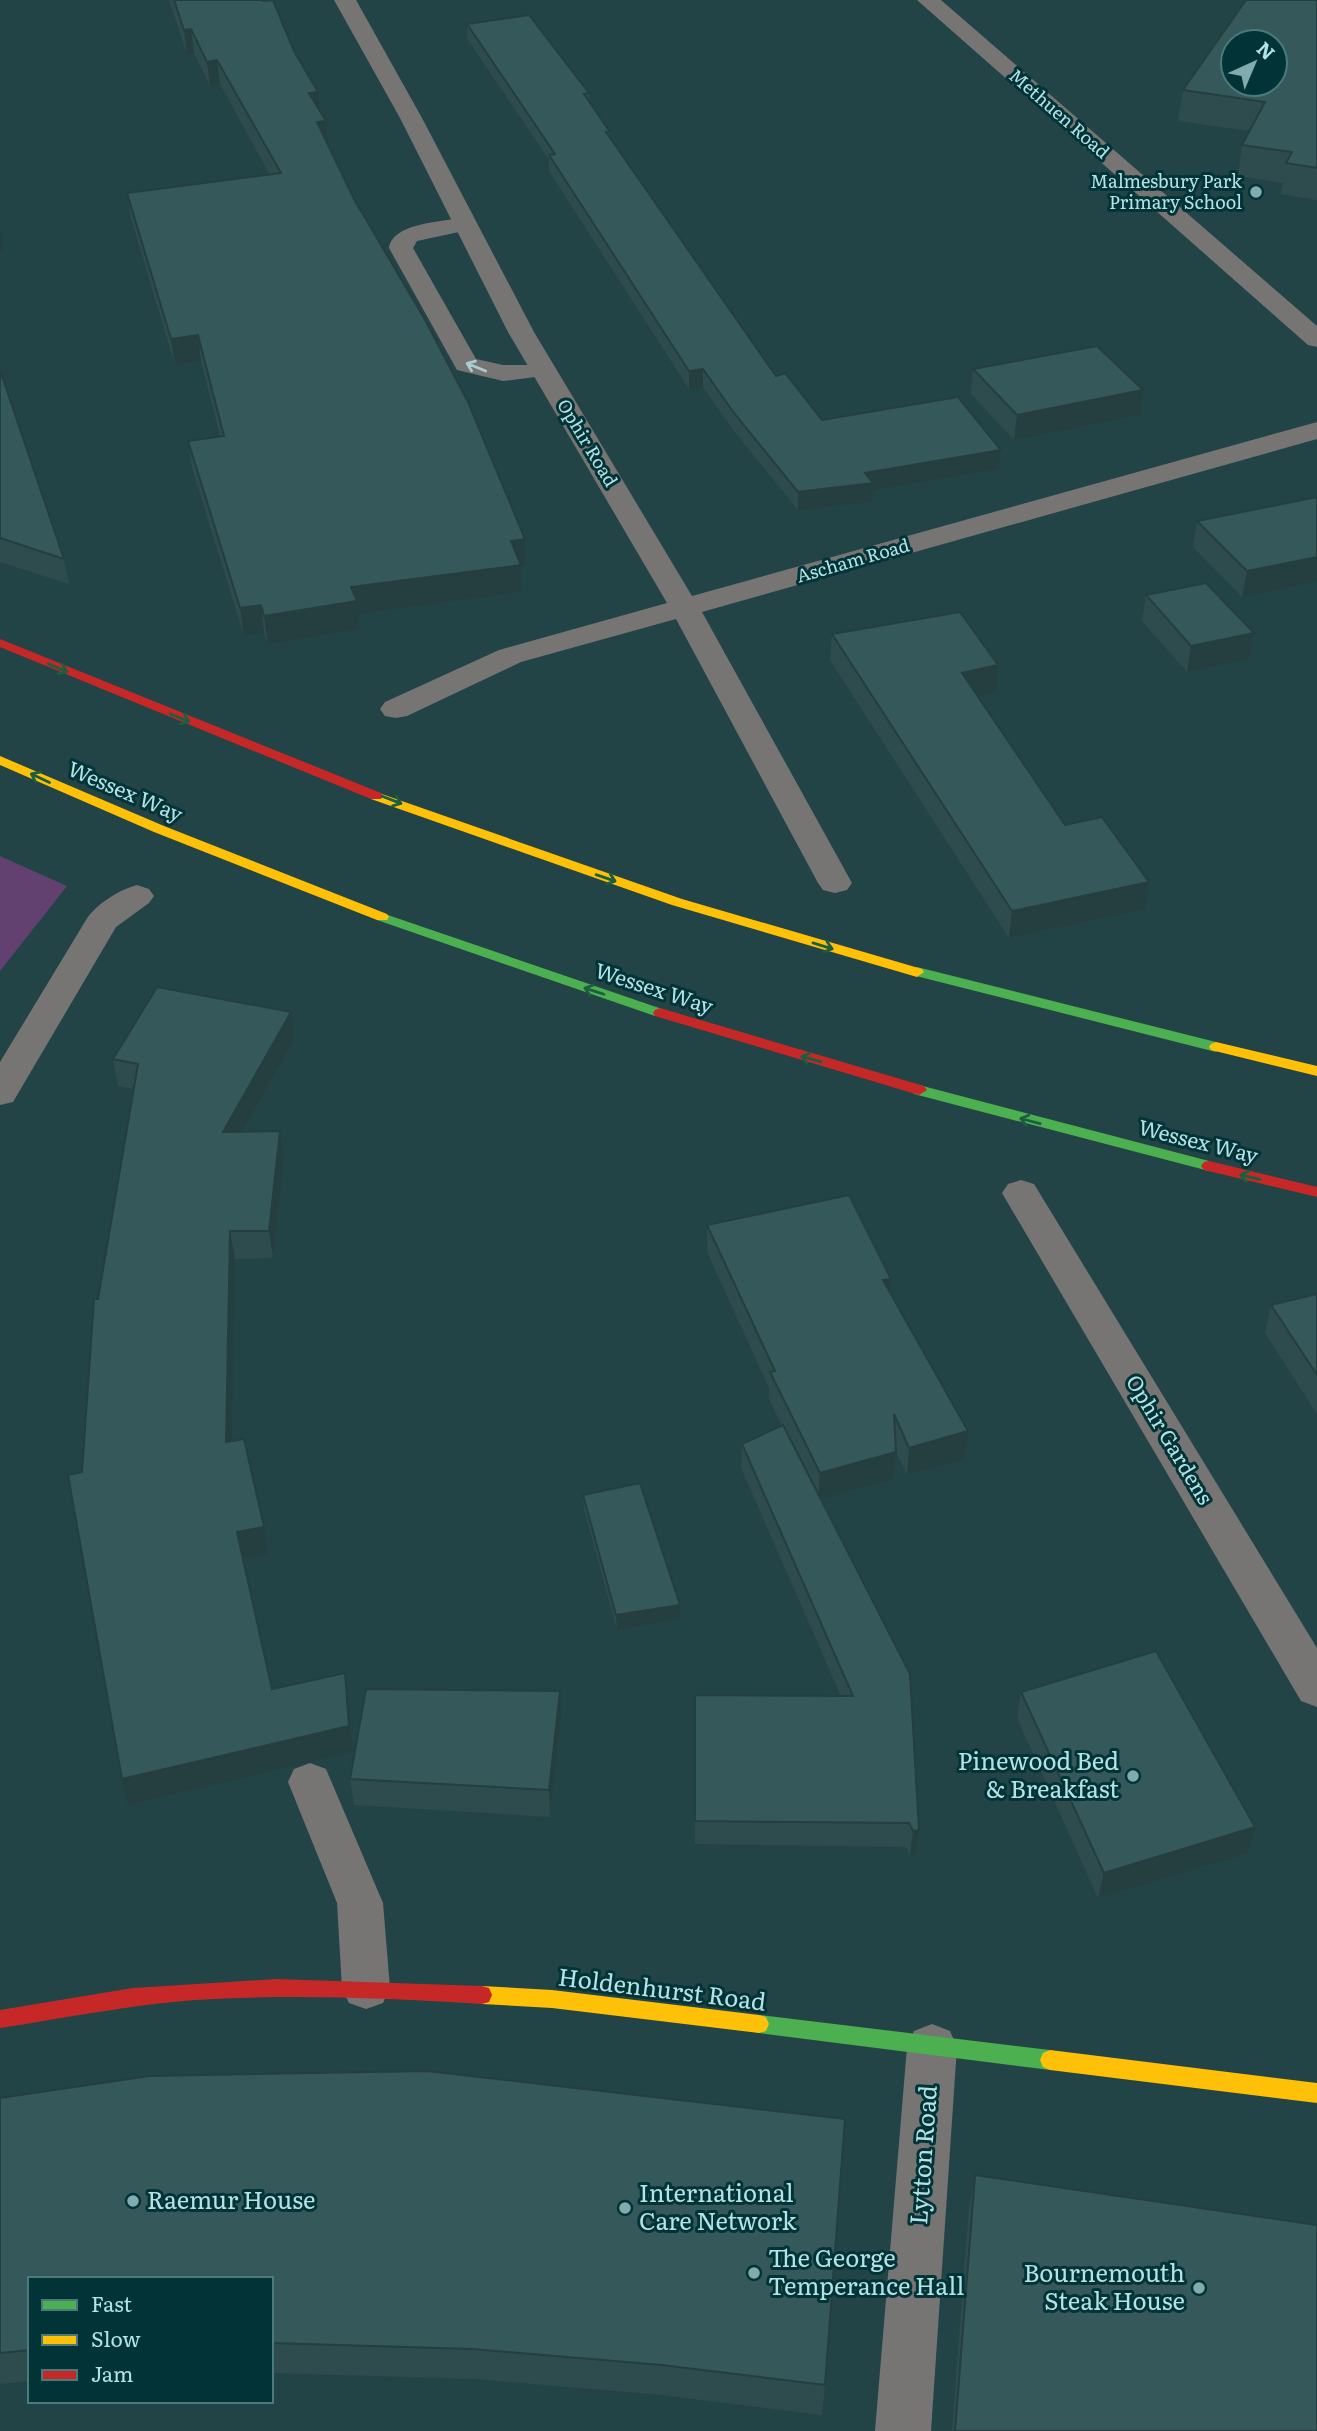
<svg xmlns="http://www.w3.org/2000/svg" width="1317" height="2431" viewBox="0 0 1317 2431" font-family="Literata,serif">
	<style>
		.green { fill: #62406f }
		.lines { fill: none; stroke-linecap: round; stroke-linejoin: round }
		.lane { fill: #777474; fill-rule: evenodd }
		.street { fill: #777474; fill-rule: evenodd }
		.fast { fill: #4caf50; fill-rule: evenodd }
		.slow { fill: #ffc107; fill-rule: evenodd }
		.jam { fill: #c62828; fill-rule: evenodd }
		.wall { fill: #2e4c4d }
		.shaded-wall { fill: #253e3f }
		.building { fill: #35585a; stroke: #253e3f; stroke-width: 2; fill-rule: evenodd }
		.oneway { stroke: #a7cdcf }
		.oneway2 { stroke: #1c5f40 }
		.poi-dot { fill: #81abae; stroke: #023437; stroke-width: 2.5 }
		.labels { text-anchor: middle; stroke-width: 6; stroke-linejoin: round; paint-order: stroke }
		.far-street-label { font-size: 18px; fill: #b3e3e6; stroke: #023437 }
		.far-poi-label { font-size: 18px; fill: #b3e3e6; stroke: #023437; text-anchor: end }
		.street-label { font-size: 21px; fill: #b3e3e6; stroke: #023437 }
		.near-poi-label { font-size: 24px; fill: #b3e3e6; stroke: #023437; text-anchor: start }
		.near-street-label { font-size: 24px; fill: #b3e3e6; stroke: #023437 }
	</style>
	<rect width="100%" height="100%" fill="#234446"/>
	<polygon class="green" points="0,856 67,886 0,971"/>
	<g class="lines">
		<g class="lane">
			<path d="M465,217L473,219L477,224L473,229L417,241L413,248L476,359L503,365H551L555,370L551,375L503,381L457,370L389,248C393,222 444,222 465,217Z"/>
			<polygon points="310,1763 326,1769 383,1903 390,1988 383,2003 366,2009 349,2003 342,1988 337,1903 288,1782 294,1769"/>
		</g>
		<g class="street">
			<polygon points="334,0 356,0 422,118 534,332 692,596 1317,422 1317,439 702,612 852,883 847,890 835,893 823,890 818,883 676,619 521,662 407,716 396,718 385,716 380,709 385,702 499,650 667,603 508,332 400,118"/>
			<polygon points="917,0 941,0 1317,326 1317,347 1308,345"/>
			<path d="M137,885L149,889L154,896L149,903L116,927L13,1102L0,1105V1062L86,920C96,904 119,890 137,885Z"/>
			<polygon points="1021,1180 1034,1184 1317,1648 1317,1707 1301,1701 1002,1193 1008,1184"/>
			<polygon points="932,2024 950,2031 957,2047 931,2431 875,2431 907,2047 914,2031"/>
		</g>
		<g class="fast">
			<polygon points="382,913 665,1010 667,1013 665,1016 655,1016 377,920 375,917 377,914"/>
			<polygon points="917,967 1216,1042 1223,1047 1216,1052 912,975 910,972"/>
			<polygon points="919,1085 1209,1161 1217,1166 1209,1171 914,1094 911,1090"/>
			<polygon points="759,2015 1050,2050 1057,2053 1060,2060 1057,2067 1050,2070 759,2033 752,2031 749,2024 752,2017"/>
		</g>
		<g class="slow">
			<polygon points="0,756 164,826 387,914 389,917 387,920 377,920 154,832 0,765"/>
			<polygon points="376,792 682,899 922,969 924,972 917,977 672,905 371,799 371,793"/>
			<polygon points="1216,1042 1317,1066 1317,1076 1211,1050 1209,1047 1211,1044"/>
			<polygon points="482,1986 552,1990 759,2015 766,2017 769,2024 766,2031 759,2033 552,2008 482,2004 475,2002 472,1995 475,1988"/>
			<polygon points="1050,2050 1317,2083 1317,2103 1050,2070 1043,2067 1040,2060 1043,2053"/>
		</g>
		<g class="jam">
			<polygon points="0,639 381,793 383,796 381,799 371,799 0,647"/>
			<polygon points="660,1008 924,1086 927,1090 919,1095 655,1016 653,1013 655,1010"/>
			<polygon points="1209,1161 1317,1187 1317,1197 1204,1170 1201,1166 1204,1162"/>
			<path d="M276,1979L482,1986L489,1988L492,1995L489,2002L482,2004C386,1998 291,1994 195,2000C129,2005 65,2018 0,2028V2010L133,1988Z"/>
		</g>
	</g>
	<g class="wall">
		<polygon points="169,0 263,0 326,121 328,145 354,199 525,539 526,566 521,567 522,592 358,614 360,629 268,644 264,633 244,636 192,468 188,441 220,436 201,361 175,365 131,218 127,193 270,175 220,84 210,86 194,53 187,54"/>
		<polygon points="1317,0 1317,200 1281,194 1283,183 1238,176 1242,145 1250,131 1178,121 1183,90"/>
		<polygon points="467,24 589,93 589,102 610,132 610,138 776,376 822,420 1001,450 999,469 873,490 872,502 798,510 734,431 703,387 689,389 549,171 549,160 468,40"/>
		<polygon points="973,369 1140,415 1014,440 971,394"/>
		<polygon points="0,370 64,559 69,584 0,562"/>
		<polygon points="1317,497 1242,597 1193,547 1197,521"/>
		<polygon points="1146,595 1254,633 1249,659 1187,672 1142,621"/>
		<polygon points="832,634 996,692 977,695 1065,825 1149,882 1145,909 1009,938 830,660"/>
		<polygon points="291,1012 294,1039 242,1132 280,1131 284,1159 273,1258 235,1259 231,1441 264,1527 268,1554 243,1559 272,1689 345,1673 348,1699 353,1752 128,1805 98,1299 133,1089 118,1086 113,1059"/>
		<polygon points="707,1225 890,1292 965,1459 907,1475 896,1452 893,1479 821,1499 919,1830 917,1853 910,1855 906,1847 695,1844 694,1718 841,1696 741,1468 742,1444 782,1426 769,1399 769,1388 707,1252"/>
		<polygon points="1317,1294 1317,1414 1265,1333 1271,1305"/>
		<polygon points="583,1495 680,1619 617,1630 584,1509"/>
		<polygon points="1021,1692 1248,1853 1098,1898 1017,1718"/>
		<polygon points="561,1717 550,1817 354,1805 350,1779"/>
		<polygon points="0,2098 825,2385 822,2415 662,2395 476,2379 271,2373 271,2279 30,2279 30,2381 0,2384"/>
		<polygon points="975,2175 1317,2431 952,2431 969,2207"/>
	</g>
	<g class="shaded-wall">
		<polygon points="191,29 194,53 187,54 184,30"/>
		<polygon points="217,60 220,84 210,86 207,62"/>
		<polygon points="318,92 320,116 309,93"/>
		<polygon points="326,121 328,145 317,122"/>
		<polygon points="0,227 4,250 0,250"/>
		<polygon points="198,335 201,361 175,365 171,339"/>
		<polygon points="703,369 703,387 689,389 689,371"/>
		<polygon points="1143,390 1140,415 1014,440 1017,415"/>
		<polygon points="1001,450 999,469 873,490 872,502 798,510 798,492 865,473"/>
		<polygon points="525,539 526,566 521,567 522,592 358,614 360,629 268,644 264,616 351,587 511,541"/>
		<polygon points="1317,557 1317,581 1242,597 1247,571"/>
		<polygon points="261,605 264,633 244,636 240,608"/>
		<polygon points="1254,633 1249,659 1187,672 1191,646"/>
		<polygon points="998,665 996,692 959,699 962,673"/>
		<polygon points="1149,882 1145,909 1009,938 1012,911"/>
		<polygon points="291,1012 294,1039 227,1159 223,1132"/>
		<polygon points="280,1131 284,1159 273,1258 269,1231"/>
		<polygon points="230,1231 235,1259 231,1470 226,1442"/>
		<polygon points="891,1279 889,1306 883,1280"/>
		<polygon points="968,1431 965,1459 907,1475 909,1448"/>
		<polygon points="896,1452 893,1479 818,1500 820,1473"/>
		<polygon points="264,1527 268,1554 241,1559 237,1532"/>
		<polygon points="680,1605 680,1619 617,1630 616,1615"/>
		<polygon points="345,1673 348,1699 353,1752 128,1805 122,1779"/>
		<polygon points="560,1691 561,1717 550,1817 549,1790"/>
		<polygon points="1255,1827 1248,1853 1098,1898 1104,1873"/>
		<polygon points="919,1830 917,1853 910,1855 913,1831"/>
	</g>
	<g class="building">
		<polygon points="174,0 263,0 263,1 273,0 294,51 318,92 309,93 326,121 317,122 354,199 424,318 468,402 525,539 511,541 521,565 351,587 357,601 264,616 261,605 240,608 188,441 224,436 198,335 171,339 127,193 281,173 217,60 207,62 191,29 184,30"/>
		<path d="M1246,0H1317V168L1286,163L1292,152L1242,145L1265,102L1183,90ZM1233,42H1275V84H1233Z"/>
		<polygon points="529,15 589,93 584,94 610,132 606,132 776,376 785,373 822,420 958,397 1001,450 865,473 873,483 798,492 734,413 703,369 689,371 549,155 555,154 467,24"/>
		<polygon points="1097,346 1143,390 1017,415 973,369"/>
		<polygon points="0,370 64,559 0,538"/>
		<polygon points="1317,497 1317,557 1247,571 1197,521"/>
		<polygon points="1206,583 1254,633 1191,646 1146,595"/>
		<polygon points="960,612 998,665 962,673 1065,825 1102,817 1149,882 1012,911 832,634"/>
		<polygon points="157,987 291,1012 223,1132 280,1131 269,1231 230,1231 226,1442 244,1439 264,1527 237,1532 272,1689 345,1673 349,1726 122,1779 68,1475 82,1472 94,1299 98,1299 138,1064 113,1059"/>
		<polygon points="849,1195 891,1279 883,1280 968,1431 909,1448 894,1414 896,1452 820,1473 770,1372 775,1371 707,1225"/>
		<polygon points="1317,1294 1317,1375 1271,1305"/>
		<polygon points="783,1425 910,1674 919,1830 913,1831 909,1823 695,1821 695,1695 853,1696 742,1444"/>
		<polygon points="640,1483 680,1605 616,1615 583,1495"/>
		<polygon points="1156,1651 1255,1827 1104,1873 1021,1692"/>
		<polygon points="366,1689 560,1691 549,1790 350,1779"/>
		<polygon points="427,2071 845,2119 825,2385 662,2365 472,2349 271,2343 271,2279 30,2279 30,2350 0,2353 0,2098 149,2076"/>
		<polygon points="975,2175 1317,2225 1317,2431 955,2431"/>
	</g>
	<defs><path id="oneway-shaft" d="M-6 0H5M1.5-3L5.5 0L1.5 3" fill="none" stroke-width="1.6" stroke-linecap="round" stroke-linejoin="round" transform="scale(1.75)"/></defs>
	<use class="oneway" href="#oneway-shaft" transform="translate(476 367) rotate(-158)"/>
	<g class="oneway2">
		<use href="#oneway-shaft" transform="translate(58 668) rotate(23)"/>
		<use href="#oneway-shaft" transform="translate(180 718) rotate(22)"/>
		<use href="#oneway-shaft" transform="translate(40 778) rotate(-155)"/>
		<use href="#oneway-shaft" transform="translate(392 800) rotate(21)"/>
		<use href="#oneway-shaft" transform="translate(606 878) rotate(19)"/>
		<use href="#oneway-shaft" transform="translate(823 946) rotate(17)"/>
		<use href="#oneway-shaft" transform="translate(594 991) rotate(-162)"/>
		<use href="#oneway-shaft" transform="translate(811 1059) rotate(-164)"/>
		<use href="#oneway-shaft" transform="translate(1030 1121) rotate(-165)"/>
		<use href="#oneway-shaft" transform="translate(1250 1177) rotate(-167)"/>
	</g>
	<g class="poi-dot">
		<circle cx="1256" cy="192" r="7"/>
		<circle cx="1133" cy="1776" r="7"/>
		<circle cx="133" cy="2201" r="7"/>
		<circle cx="625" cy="2208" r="7"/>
		<circle cx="754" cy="2273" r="7"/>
		<circle cx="1199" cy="2288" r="7"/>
	</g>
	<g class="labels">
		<g class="far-street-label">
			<text transform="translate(1059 114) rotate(41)" y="6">Methuen Road</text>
			<text transform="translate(587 443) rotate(59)" y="6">Ophir Road</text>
			<text transform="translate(853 561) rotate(-16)" y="6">Ascham Road</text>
		</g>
		<g class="far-poi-label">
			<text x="1242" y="188">Malmesbury Park<tspan x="1242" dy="21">Primary School</tspan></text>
		</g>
		<g class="street-label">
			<text transform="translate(125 792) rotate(23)" y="7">Wessex Way</text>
			<text transform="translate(654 989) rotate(18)" y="7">Wessex Way</text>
			<text transform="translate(1198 1142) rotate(14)" y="7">Wessex Way</text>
			<text transform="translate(1169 1440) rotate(59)" y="7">Ophir Gardens</text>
		</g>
		<g class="near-poi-label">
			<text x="1119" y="1770" text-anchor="end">Pinewood Bed<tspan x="1119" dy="28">&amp; Breakfast</tspan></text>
			<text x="639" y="2202">International<tspan x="639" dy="28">Care Network</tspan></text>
			<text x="147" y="2209">Raemur House</text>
			<text x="768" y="2267">The George<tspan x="768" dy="28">Temperance Hall</tspan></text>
			<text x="1185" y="2282" text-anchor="end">Bournemouth<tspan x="1185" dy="28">Steak House</tspan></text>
		</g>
		<g class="near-street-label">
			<text transform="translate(662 1990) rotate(7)" y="8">Holdenhurst Road</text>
			<text transform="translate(924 2155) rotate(-86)" y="8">Lytton Road</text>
		</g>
	</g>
	<rect x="28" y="2277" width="245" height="126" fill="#023437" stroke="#497a7d" stroke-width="2"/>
	<rect x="42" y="2300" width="35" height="10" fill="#4caf50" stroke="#497a7d" stroke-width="2"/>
	<text x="91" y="2312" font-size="21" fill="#b3e3e6">Fast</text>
	<rect x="42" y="2335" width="35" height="10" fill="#ffc107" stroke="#497a7d" stroke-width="2"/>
	<text x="91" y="2347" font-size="21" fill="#b3e3e6">Slow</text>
	<rect x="42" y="2370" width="35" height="10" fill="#c62828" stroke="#497a7d" stroke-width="2"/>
	<text x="91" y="2382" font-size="21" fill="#b3e3e6">Jam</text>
	<g transform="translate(1254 63) rotate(44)"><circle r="33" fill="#023437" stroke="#497a7d" stroke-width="2"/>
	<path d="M0-5L12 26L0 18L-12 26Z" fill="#81abae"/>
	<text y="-10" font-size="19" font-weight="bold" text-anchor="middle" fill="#b3e3e6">N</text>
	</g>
</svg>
